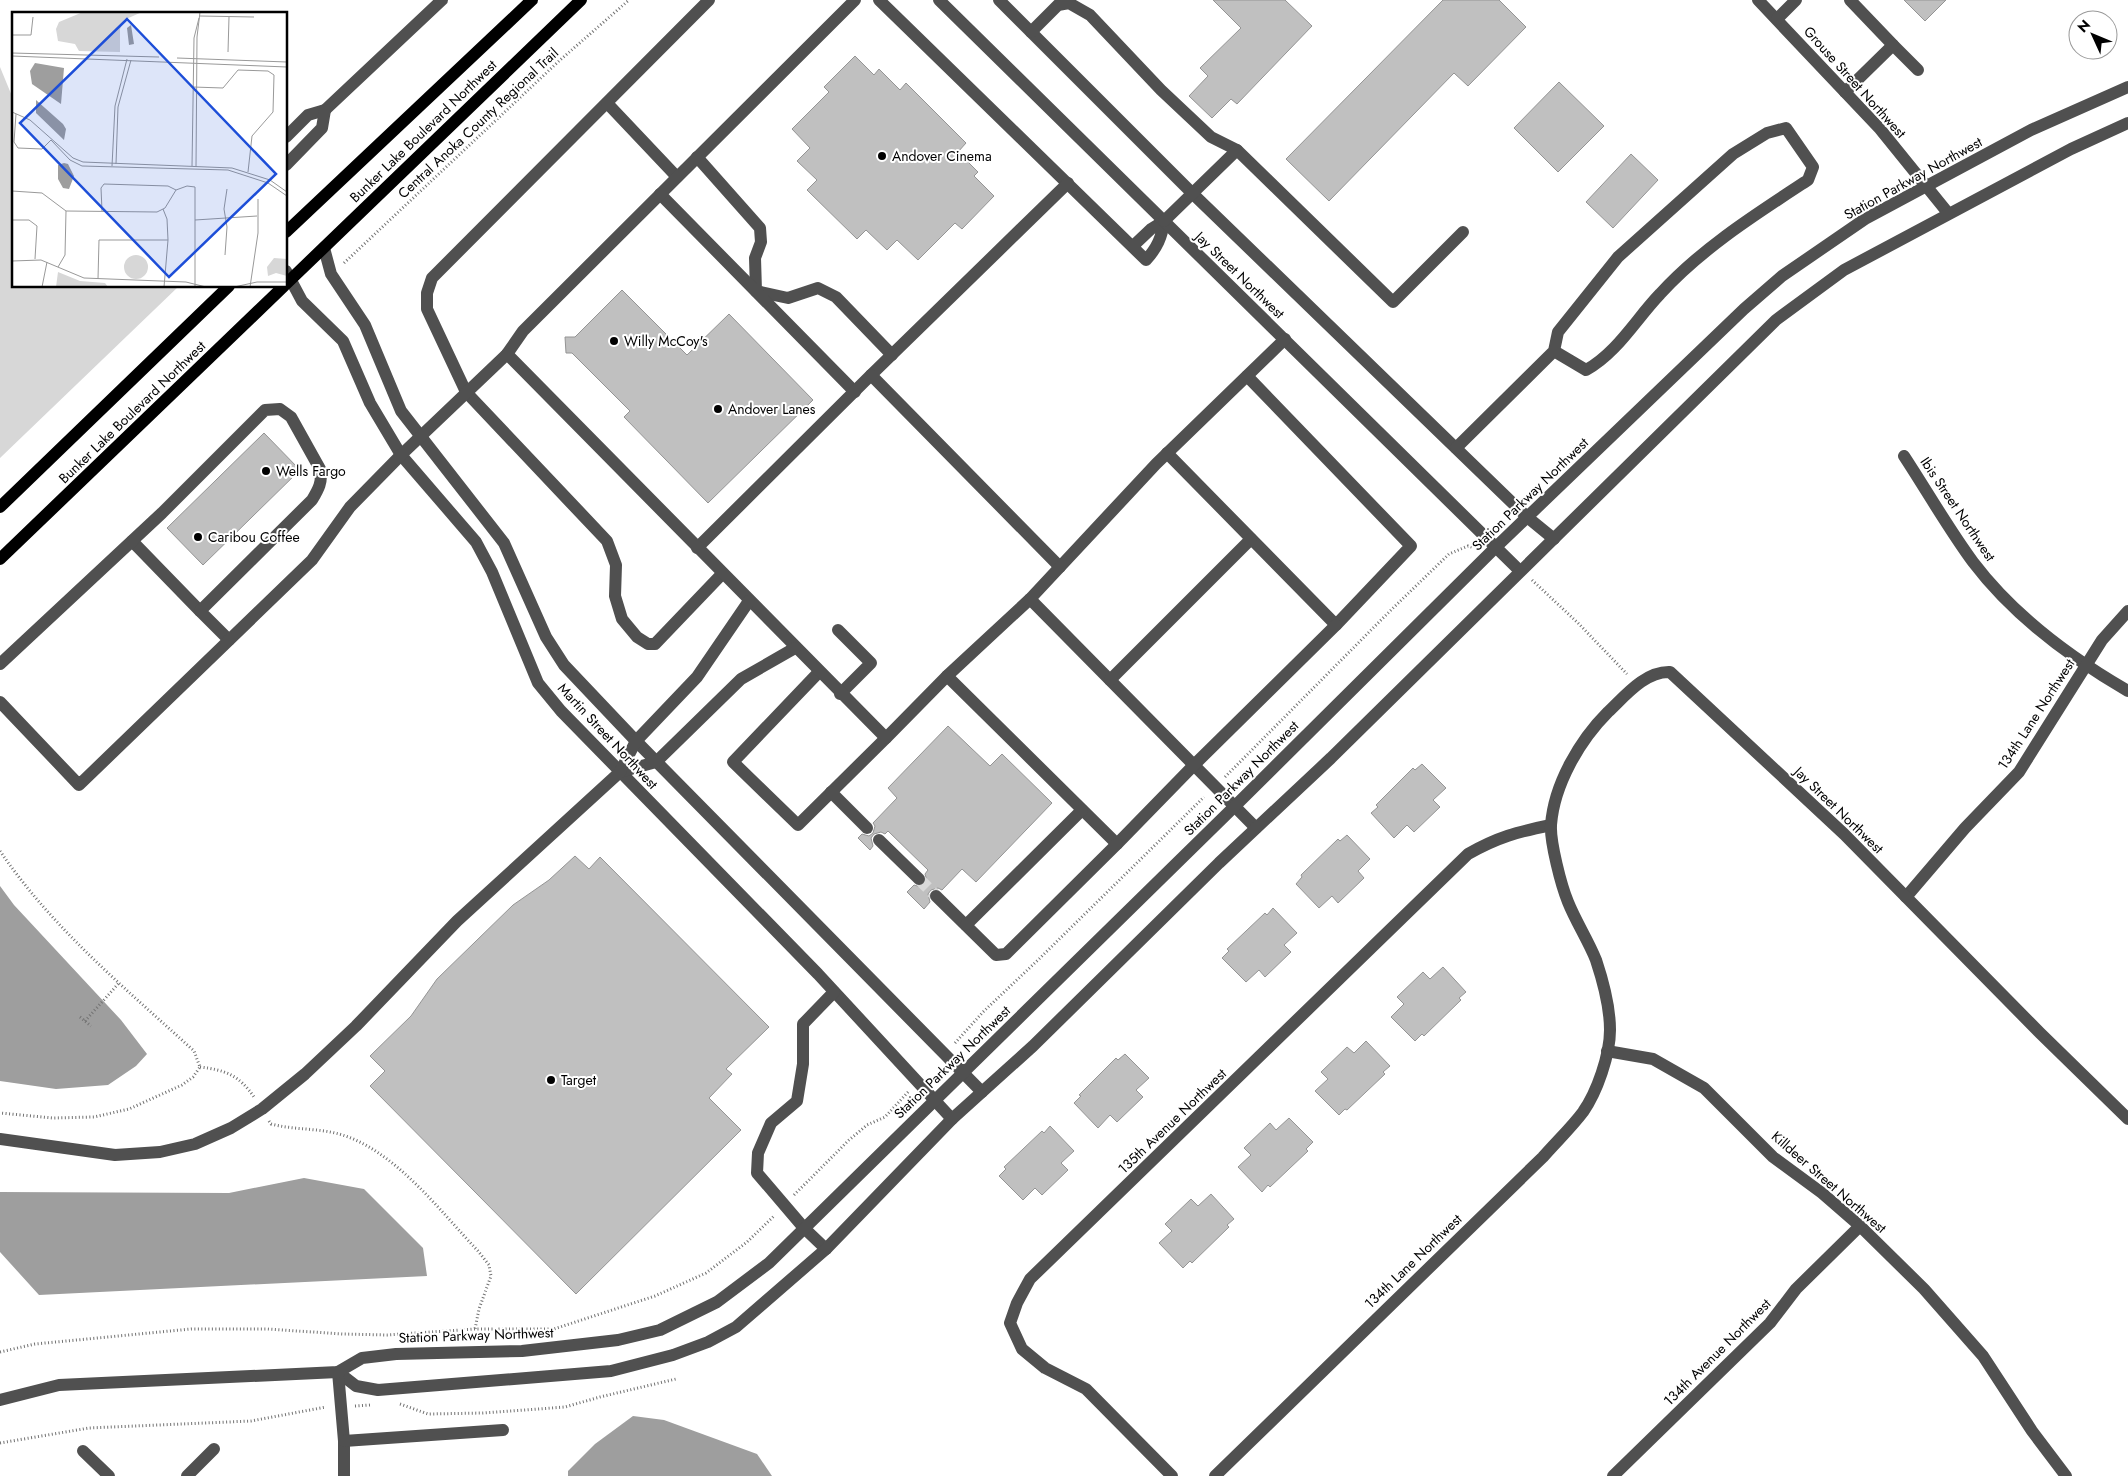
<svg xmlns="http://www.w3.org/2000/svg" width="2128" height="1476" viewBox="0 0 2128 1476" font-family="Jost,sans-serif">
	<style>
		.green { fill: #d7d7d7 }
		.water { fill: #9e9e9e }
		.building { fill: #c0c0c0; stroke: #949494 }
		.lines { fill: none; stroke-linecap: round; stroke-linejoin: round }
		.minor-tunnel { stroke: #d9d9d9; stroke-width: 12; stroke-dasharray: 12 6; stroke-linecap: butt }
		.path { stroke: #727272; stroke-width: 3; stroke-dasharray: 1 2.5; stroke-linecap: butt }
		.minor { stroke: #505050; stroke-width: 12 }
		.major { stroke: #000; stroke-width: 12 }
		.poi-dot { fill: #000; stroke: #fff; stroke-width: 2 }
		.labels { text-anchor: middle; stroke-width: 4; stroke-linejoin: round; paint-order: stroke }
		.street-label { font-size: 14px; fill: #000; stroke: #fff }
		.poi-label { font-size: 14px; fill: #000; stroke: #fff; text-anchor: start }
		.inset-road { fill: none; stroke: #999; stroke-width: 1 }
		.view { fill: #1d4ed8; fill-opacity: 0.15; stroke: #1d4ed8; stroke-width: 2.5 }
		.inset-edge { fill: none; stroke: #000; stroke-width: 2.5 }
	</style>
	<rect width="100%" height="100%" fill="#fff"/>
	<polygon class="green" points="0,67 14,101 14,286 179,286 0,458"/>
	<g class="water">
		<polygon points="0,886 14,905 121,1020 147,1054 136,1066 108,1085 56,1089 0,1081"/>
		<polygon points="304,1178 364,1189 423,1248 427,1276 39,1295 0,1252 0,1192 229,1193"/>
		<polygon points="633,1416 664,1420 757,1454 772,1476 568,1476 568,1471 595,1444"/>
	</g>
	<g class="building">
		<polygon points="1213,0 1285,0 1312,26 1237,104 1231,99 1212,118 1189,96 1208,76 1200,68 1241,28"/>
		<polygon points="1443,0 1499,0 1526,27 1468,86 1454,73 1329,201 1286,159"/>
		<polygon points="1904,0 1946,0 1925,21"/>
		<polygon points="855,56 874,75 879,69 900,90 906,83 966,143 958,152 978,172 974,176 994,196 962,229 955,223 918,260 897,240 887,250 866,230 857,239 807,190 817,180 797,161 810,148 792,129 829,92 824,87"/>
		<polygon points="1559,82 1604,126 1558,172 1514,128"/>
		<polygon points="1631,154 1658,180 1613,228 1586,202"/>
		<polygon points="622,290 687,355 729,314 813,400 708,503 624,417 630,411 572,353 566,353 565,337 575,337"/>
		<polygon points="264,433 300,470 203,565 167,528"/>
		<polygon points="948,726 990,766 1002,754 1052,803 976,882 962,869 942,890 938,888 931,890 928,894 930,902 924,909 907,892 914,885 921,887 924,885 927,881 925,874 928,870 888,831 885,834 881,832 874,834 871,838 873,846 870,850 858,838 862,834 869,836 873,833 875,826 873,823 897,798 888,788"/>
		<polygon points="1422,764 1446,788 1433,800 1440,807 1414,832 1407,825 1394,838 1371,813 1378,807 1376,805 1413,768 1415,770"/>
		<polygon points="1347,835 1370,859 1358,871 1364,878 1338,903 1332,896 1319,908 1296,884 1302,877 1301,875 1338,839 1340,841"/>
		<polygon points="575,856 589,869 600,857 769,1027 726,1069 732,1074 709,1098 741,1130 576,1294 370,1086 385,1071 370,1056 411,1016 437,979 513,905 549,880"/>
		<polygon points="1273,908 1297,933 1284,945 1291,952 1265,977 1259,970 1246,982 1222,958 1229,951 1227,949 1265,913 1267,915"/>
		<polygon points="1443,967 1466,992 1459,998 1461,1000 1424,1036 1422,1034 1415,1041 1391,1017 1404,1004 1397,997 1423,972 1430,979"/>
		<polygon points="1366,1041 1390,1066 1383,1072 1385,1074 1347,1110 1345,1109 1339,1115 1315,1091 1328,1079 1321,1072 1347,1047 1354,1053"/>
		<polygon points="1125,1054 1149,1078 1136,1090 1143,1097 1117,1122 1110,1115 1098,1128 1074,1103 1081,1096 1079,1095 1116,1058 1118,1060"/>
		<polygon points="1289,1118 1313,1142 1306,1149 1308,1151 1270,1187 1268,1185 1262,1192 1238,1167 1251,1155 1244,1148 1270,1123 1276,1130"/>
		<polygon points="1050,1126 1074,1151 1061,1163 1068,1170 1042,1195 1035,1188 1023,1200 999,1176 1006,1169 1004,1167 1042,1131 1044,1133"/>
		<polygon points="1211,1194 1234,1219 1227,1225 1229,1227 1192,1263 1190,1261 1183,1268 1159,1243 1172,1231 1165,1224 1191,1199 1198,1206"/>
	</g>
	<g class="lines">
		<polyline class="minor-tunnel" points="919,879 936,896"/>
		<g class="path">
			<polyline points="344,263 559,61 629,0"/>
			<polyline points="1532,580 1578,623 1627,674"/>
			<polyline points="1225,777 1390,611 1449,554 1468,546 1474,548"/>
			<path d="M0,851C53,929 125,988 194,1051L200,1067L193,1077L182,1085L129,1109L94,1117L53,1118L0,1113"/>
			<polyline points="80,1017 91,1026"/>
			<polyline points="85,1021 119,983"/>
			<polyline points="955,1043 983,1012 1039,959 1204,797"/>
			<path d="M200,1067C225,1070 239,1075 254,1097"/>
			<path d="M269,1121L271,1124C294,1130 317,1128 339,1134C394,1149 440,1211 478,1251L489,1265L491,1276L479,1309L475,1329"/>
			<polyline points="794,1195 849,1140 867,1125 885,1117 909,1091"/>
			<polyline points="0,1352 35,1344 191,1329 267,1329 343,1334 387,1335 475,1329 554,1329 655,1296 706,1273 747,1242 774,1216"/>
			<polyline points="400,1404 428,1414 483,1413 565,1407 600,1397 676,1379"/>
			<polyline points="355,1406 371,1405"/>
			<polyline points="0,1443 89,1428 251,1421 326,1407"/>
		</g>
		<g class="minor">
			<polyline points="709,0 432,278 427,293 427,309 466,392 607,541 616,565 615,596 622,619 637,637 648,644 655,644 722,574"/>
			<path d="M879,0L1146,260C1157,248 1162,237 1164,221L1151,229L1133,246"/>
			<polyline points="939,0 1520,571"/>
			<polyline points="999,0 1192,193 1527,517 1554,539"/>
			<polyline points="1758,0 1880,129 1948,213"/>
			<polyline points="1777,19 1796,0"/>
			<polyline points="1031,32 1058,5 1069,3 1090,15 1161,90 1211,137 1237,150"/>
			<polyline points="1893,45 1918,70"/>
			<polyline points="1845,92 1893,45 1850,0"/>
			<polyline points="607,103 677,177"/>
			<polyline points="286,137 308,115 325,110 442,0"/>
			<polyline points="697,157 760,228 761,242 755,258 756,291 788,298 818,288 836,297 892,355"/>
			<polyline points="286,165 322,128 325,110"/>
			<polyline points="660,194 855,392"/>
			<polyline points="1164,221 1237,150 1393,302 1463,232"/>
			<polyline points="324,248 331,274 365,325 401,411 504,543 546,637 564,665 636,741 982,1092"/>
			<polyline points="286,271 302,301 343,341 370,403 401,455 476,542 492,572 538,683 561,711 818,974 952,1119"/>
			<polyline points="507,354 523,331 855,0"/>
			<polyline points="871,375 1068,183"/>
			<path d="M1456,448L1554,351L1558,332L1618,257L1733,154L1767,133L1786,128L1813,167L1808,180C1756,214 1702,248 1660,294C1636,319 1617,353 1586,370L1554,351"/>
			<polyline points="1167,453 1336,625 1411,546 1247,376"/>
			<path d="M1904,456C1927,491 1948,528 1973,562C2014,616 2069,657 2128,691"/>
			<polyline points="132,541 200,611"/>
			<polyline points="697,548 871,375 1060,567"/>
			<polyline points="1030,599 1256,828"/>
			<polyline points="838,630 871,663 840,694"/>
			<path d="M0,664L162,513L265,410L280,409L291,417L320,469C323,482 318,490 312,500L200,611L229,640"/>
			<polyline points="819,672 733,762 798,825 886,738"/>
			<polyline points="947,676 1117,844 1194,765 1336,625"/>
			<polyline points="1110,680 1251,539"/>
			<polyline points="0,702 79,785 312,560 350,507 401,455 507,354 886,738 947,676 1030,599 1156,464 1285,339"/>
			<polyline points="620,772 656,762 741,679 795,648"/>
			<polyline points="831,792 867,828"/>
			<polyline points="879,840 919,879"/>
			<polyline points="936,896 996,955 1006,954 1117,844"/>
			<polyline points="1906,897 1965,828 2019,772 2102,640 2128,611"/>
			<polyline points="966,925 1082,810"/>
			<polyline points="1607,1051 1653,1059 1704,1088 1773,1157 1822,1193 1860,1226 1924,1289 1983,1356 2032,1431 2066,1476"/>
			<polyline points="0,1139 115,1155 160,1152 195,1144 231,1128 262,1109 305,1074 356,1026 457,921 620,772 636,741 697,677 749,601"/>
			<polyline points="826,1249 804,1228 757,1173 758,1153 771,1123 797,1101 803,1064 803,1024 834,992"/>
			<polyline points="338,1372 356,1386 378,1390 611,1371 673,1355 708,1342 736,1327 826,1249 952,1119 1033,1046 1219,863 1331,758 1776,320 1844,270 2071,149 2128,123"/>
			<polyline points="338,1372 344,1441 344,1476"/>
			<polyline points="0,1400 59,1385 338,1372 362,1358 396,1354 522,1351 618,1340 660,1330 717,1302 769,1263 1235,806 1497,546 1744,309 1782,276 1865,219 2031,130 2128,87"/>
			<polyline points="344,1441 503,1430"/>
			<polyline points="83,1451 109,1476"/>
			<polyline points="187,1476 214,1449"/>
			<path d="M1172,1476L1086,1389L1045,1368L1022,1349L1010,1323L1017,1303L1030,1279L1468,854C1498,837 1517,832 1551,825"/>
			<path d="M1215,1476L1543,1157C1556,1142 1571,1128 1583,1112C1597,1092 1610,1055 1610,1030C1610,1008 1603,981 1596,960C1588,940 1576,922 1568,902C1561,885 1550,842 1551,825C1554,784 1580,740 1608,712C1625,696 1645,671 1670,672L1844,834L2040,1033L2128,1119"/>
			<polyline points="1613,1476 1770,1323 1796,1289 1860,1226"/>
		</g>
		<g class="major">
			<polyline points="286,232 532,0"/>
			<polyline points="286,284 581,0"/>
			<polyline points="0,507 229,286"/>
			<polyline points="0,559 284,286"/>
		</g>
	</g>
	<g class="poi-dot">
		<circle cx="882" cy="156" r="5"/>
		<circle cx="614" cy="341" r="5"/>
		<circle cx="718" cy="409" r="5"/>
		<circle cx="266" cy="471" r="5"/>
		<circle cx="198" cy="537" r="5"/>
		<circle cx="551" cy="1080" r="5"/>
	</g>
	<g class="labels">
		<g class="street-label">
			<text transform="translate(1855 82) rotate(48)" y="5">Grouse Street Northwest</text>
			<text transform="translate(478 123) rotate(-43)" y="5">Central Anoka County Regional Trail</text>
			<text transform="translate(423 131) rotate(-44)" y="5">Bunker Lake Boulevard Northwest</text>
			<text transform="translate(1913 178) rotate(-29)" y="5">Station Parkway Northwest</text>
			<text transform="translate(1240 275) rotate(44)" y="5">Jay Street Northwest</text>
			<text transform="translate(132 412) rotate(-44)" y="5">Bunker Lake Boulevard Northwest</text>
			<text transform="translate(1530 494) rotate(-44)" y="5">Station Parkway Northwest</text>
			<text transform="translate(1958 509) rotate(56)" y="5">Ibis Street Northwest</text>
			<text transform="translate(2036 714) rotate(-57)" y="5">134th Lane Northwest</text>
			<text transform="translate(608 736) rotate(47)" y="5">Martin Street Northwest</text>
			<text transform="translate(1241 778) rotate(-45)" y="5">Station Parkway Northwest</text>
			<text transform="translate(1839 810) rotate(44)" y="5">Jay Street Northwest</text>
			<text transform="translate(952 1062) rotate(-44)" y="5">Station Parkway Northwest</text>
			<text transform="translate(1172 1121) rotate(-44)" y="5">135th Avenue Northwest</text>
			<text transform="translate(1829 1182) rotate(41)" y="5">Killdeer Street Northwest</text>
			<text transform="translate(1413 1261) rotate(-44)" y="5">134th Lane Northwest</text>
			<text transform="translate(476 1335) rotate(-2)" y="5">Station Parkway Northwest</text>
			<text transform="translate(1717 1352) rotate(-45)" y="5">134th Avenue Northwest</text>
		</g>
		<g class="poi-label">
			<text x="892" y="161">Andover Cinema</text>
			<text x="624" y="346">Willy McCoy's</text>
			<text x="728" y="414">Andover Lanes</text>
			<text x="276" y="476">Wells Fargo</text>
			<text x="208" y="542">Caribou Coffee</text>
			<text x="561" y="1085">Target</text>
		</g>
	</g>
	<g transform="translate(12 12)">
		<rect width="275" height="275" fill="#fff"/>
		<path d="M71,0H130L112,8L108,17V40L67,39L63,32L46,29L44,17L47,10ZM112 255a12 12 0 1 1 24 0a12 12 0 1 1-24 0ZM262,246L275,247V264L264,261L256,264L255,255ZM46,260L68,269L93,271L96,275H44Z" fill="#d7d7d7"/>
		<path d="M119,13L122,32L117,33L115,16ZM23,51L52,56L49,92L20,72L18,59ZM24,88L51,112L54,117L52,128L24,101ZM52,151L56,152L62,164L57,177L51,176L46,167V153Z" fill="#9e9e9e"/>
		<path class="inset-road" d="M188,4L242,5M0,23H19L21,5M216,40L217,5M0,41L147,45M0,44L275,55M165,46L275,50M181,75L211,76L226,58L256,59L262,63L261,100L240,124L236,160M0,100L18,108L61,146L71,150L220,156L258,168L275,180M4,102L2,130L6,136L30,137L39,128M39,128L58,148L70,154L216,158L256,171L275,184M104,152L106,95L119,48M100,154L103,94L115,47M180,154L182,26L187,6M184,155L185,25L188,0M164,178L175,174L183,175V275M0,179L30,181L54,199M151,197L155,207L156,228L152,275M54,199L145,200L153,196L164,178M90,199L89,176L92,172L156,174L164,178M0,208H17L25,214L23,247M183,208L245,204M213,243L215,215L212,197L215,177M0,249L29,248L72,266L174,270L194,275M46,255L53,243L54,199M86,267L87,228H156M30,275L35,250M222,275L245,270H275M238,275L246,221V187"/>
		<path class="view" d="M115,7L264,162L157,265L8,111Z"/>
		<rect width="275" height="275" class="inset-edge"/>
	</g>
	<g transform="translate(2093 35) rotate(314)"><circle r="24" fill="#ffffff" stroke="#999999"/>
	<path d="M0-4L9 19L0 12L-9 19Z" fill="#000000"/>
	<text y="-8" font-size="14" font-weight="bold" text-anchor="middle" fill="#000000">N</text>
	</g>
</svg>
